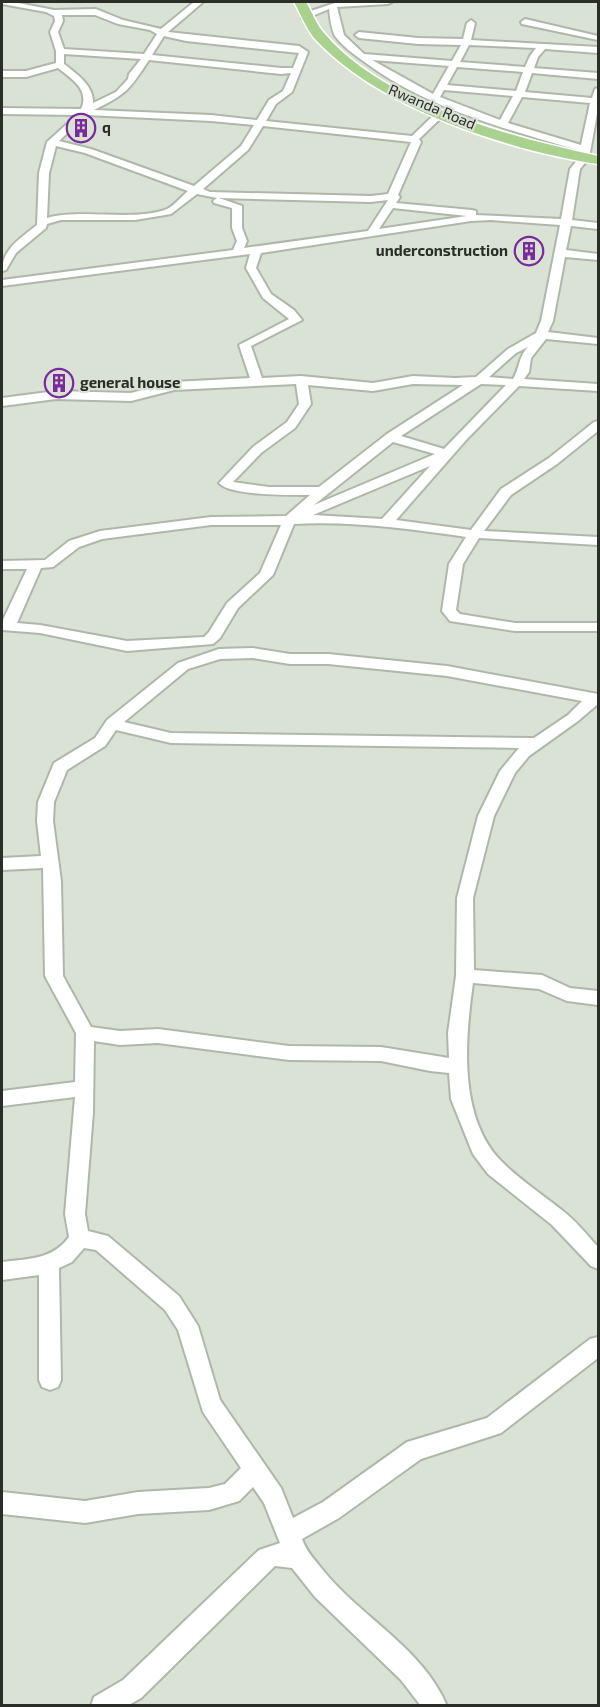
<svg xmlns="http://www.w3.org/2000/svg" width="600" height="1707" viewBox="0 0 600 1707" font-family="'Exo 2',sans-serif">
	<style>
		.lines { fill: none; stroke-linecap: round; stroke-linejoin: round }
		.minor-casing { stroke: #afb7ab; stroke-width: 4 }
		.highway-casing { stroke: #fff; stroke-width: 3 }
		.minor { fill: #fff; fill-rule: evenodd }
		.highway { fill: #aad28f; fill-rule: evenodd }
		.labels { text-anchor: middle; stroke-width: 4.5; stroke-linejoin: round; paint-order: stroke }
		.far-street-label { font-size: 15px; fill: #2b2d29; stroke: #dae2d5 }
		.far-poi-label { font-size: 15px; font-weight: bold; fill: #2b2d29; stroke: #dae2d5; text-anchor: start }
	</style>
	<rect width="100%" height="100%" fill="#dae2d5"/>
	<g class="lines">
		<g class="minor-casing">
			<g id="minor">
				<path d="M2,2H13L54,10L96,9L123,20L161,29L194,2H203L168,32L299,46L308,52L292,92L276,104L266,121L412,136L438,111H444V115L419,139L421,142L398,195L400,197L396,203L472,210L476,211V215L561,219L570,169L579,158L580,151C507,129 428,109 366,63C355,55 343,47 335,36C331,28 330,18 329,9L305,19L302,18V14L338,2H392L388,4L337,7L344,35L364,54L452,61L461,45L418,44L359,38L355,35L359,32L418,38L463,39L467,23L471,20L475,23L471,40L598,47V53L545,49L538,57L534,68L598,73V79L532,73L525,92L592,98L595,89L598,88V108L589,158L580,169L572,220L598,223V229L571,226L566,250L598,254V260L565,257L553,321L548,332L598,338V344L546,339L531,358L529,372L524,379L598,384V391L519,386L467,439L396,520L471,530L501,489L549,458L594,422L598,421V431L557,464L511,495L484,531L598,537V545L479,538L463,564L456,610L460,614L515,623H598V631H515L450,621L442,611L449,564L466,537C410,529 352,521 294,524L273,575L238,608L220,638L213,644L127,651L40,633L2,630V622L27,569H2V561L45,560L69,541L100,531L211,517L286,516L310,495C291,495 230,496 219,483L253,447L287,422L299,404L296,384L174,390L131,401L56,399L2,406V398L56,391L131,393L173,382L250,378L239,345L289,319L263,298L246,268L250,254L2,286V280L233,250L237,241L232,228V208L214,203L213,201L217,198L197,194L171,214L135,220H61L47,224L46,228L16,253L6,270L2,271C2,249 21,238 37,225L39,173L47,142L77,115L2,114V108L81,109C90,90 72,79 58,68L26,77H2V71H26L56,63V51L50,32L55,21L54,16L46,12L2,4ZM62,15H95L118,24L150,30L157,34L144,54L64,49L58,32L63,21ZM164,36L186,41L299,53L293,68H281L152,55ZM469,45L536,48L530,56L525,67L460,62ZM64,54L141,59L129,74L128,79L116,92L93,103C94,86 77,74 64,64ZM149,60L281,74L291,73L283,91L269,100L257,120L211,115L94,110C128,93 129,90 149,60ZM372,60L449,66L433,94ZM457,67L523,72L516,91L447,85ZM444,90L513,96L500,120L440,97ZM522,97L590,103L581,145L508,123ZM86,115L211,121L254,125L241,146L194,186L91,149L59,141ZM263,126L411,142L388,194L371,196L210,192L203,189L248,150ZM56,146L85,153L188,191C182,196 174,206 167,209C134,222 83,208 47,218L49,173ZM219,198L371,202L388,200L368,231L244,248L247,241L242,228V206ZM393,208L467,216L379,229ZM491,220L560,225L541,321L536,333L508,349L476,377L455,378L413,376L373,383L301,376L262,378L251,346L302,320L294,310L271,294L256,268L261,253L471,221ZM528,347C518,357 520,368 513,379L489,377L516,353ZM413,384L463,385L387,434L319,487H269L233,482L261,453L295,428L311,404L308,385L373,391ZM481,384L506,385L444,449L401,436ZM393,442L435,454L314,505ZM430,466L382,519L313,515ZM211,525H281L260,573L227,603L209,632L204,637L127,641L40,625L17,623L41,568L53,567L79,547L102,539Z"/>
				<polygon points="525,19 598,36 598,40 522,24 521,22"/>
				<path d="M253,648L290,654H328L447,666L598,694V704L578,721L529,756L515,773L494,816L473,898L474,970L542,975L570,988L598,991V1005L567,1001L539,989L473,983C465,1040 458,1118 502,1162C520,1180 543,1195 563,1211C576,1221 587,1235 598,1247V1269L591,1266L552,1225L488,1174L473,1154L451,1099L449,1073L430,1071L381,1061L289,1060L158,1043L120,1045L94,1041L93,1112L85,1214L88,1231L108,1236L179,1296L198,1326L220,1400L281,1488L293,1518L323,1502L407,1442L487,1418L590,1339L598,1337V1358L501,1433L421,1459L339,1518L302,1539C306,1551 314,1559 322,1569C360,1617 423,1648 447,1706H421L401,1680L315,1597L292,1568L275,1566L141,1698L127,1706H91L94,1697L123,1680L259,1550L280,1543L264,1503L253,1487L239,1501L209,1510L138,1514L85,1523L2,1514V1492L85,1501L138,1492L209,1488L225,1484L241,1468L203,1412L178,1330L165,1310L96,1250L84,1248L72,1262L59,1268L61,1380L58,1387L50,1390L42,1387L39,1380V1275L2,1280V1262C26,1259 53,1260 69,1237L65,1214L75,1097L2,1106V1091L75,1082L76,1033L45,976L43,868L2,870V858L41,856L37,821L38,802L54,763L95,738L107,720L178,663L219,649ZM253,658L290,664H328L447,676L582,701L568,715L534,738L171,733L124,722L188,669L220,659ZM116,730L171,743L519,748L500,771L478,816L457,898L456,976L448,1033L449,1058L381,1047L289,1046L158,1029L120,1031L91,1027L63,976L61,881L53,821L54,802L67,770L105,746Z"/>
			</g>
		</g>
		<g class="highway-casing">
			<path id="highway" d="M294,2H306C312,12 316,24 324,33C384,104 511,137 598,156V164C507,150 378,108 314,38C306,28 300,13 294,2Z"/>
		</g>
		<use href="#minor" class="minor"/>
		<use href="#highway" class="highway"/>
	</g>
	<defs>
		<g id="building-ring" transform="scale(1.5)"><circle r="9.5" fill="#dae2d5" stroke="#792b9c" stroke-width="1.5"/><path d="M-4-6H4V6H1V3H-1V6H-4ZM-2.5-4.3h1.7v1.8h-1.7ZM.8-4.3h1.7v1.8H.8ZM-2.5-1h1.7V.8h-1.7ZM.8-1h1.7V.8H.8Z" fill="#792b9c"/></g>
	</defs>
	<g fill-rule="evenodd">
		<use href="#building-ring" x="81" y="128"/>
		<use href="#building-ring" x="529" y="251"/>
		<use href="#building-ring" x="59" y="383"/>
	</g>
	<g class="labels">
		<g class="far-street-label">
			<text transform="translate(432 107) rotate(23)" y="5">Rwanda Road</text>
		</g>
		<g class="far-poi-label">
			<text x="102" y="133">q</text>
			<text x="508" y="256" text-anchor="end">underconstruction</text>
			<text x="80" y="388">general house</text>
		</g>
	</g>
	<rect width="600" height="1707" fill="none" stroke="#2b2d29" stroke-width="6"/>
</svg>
